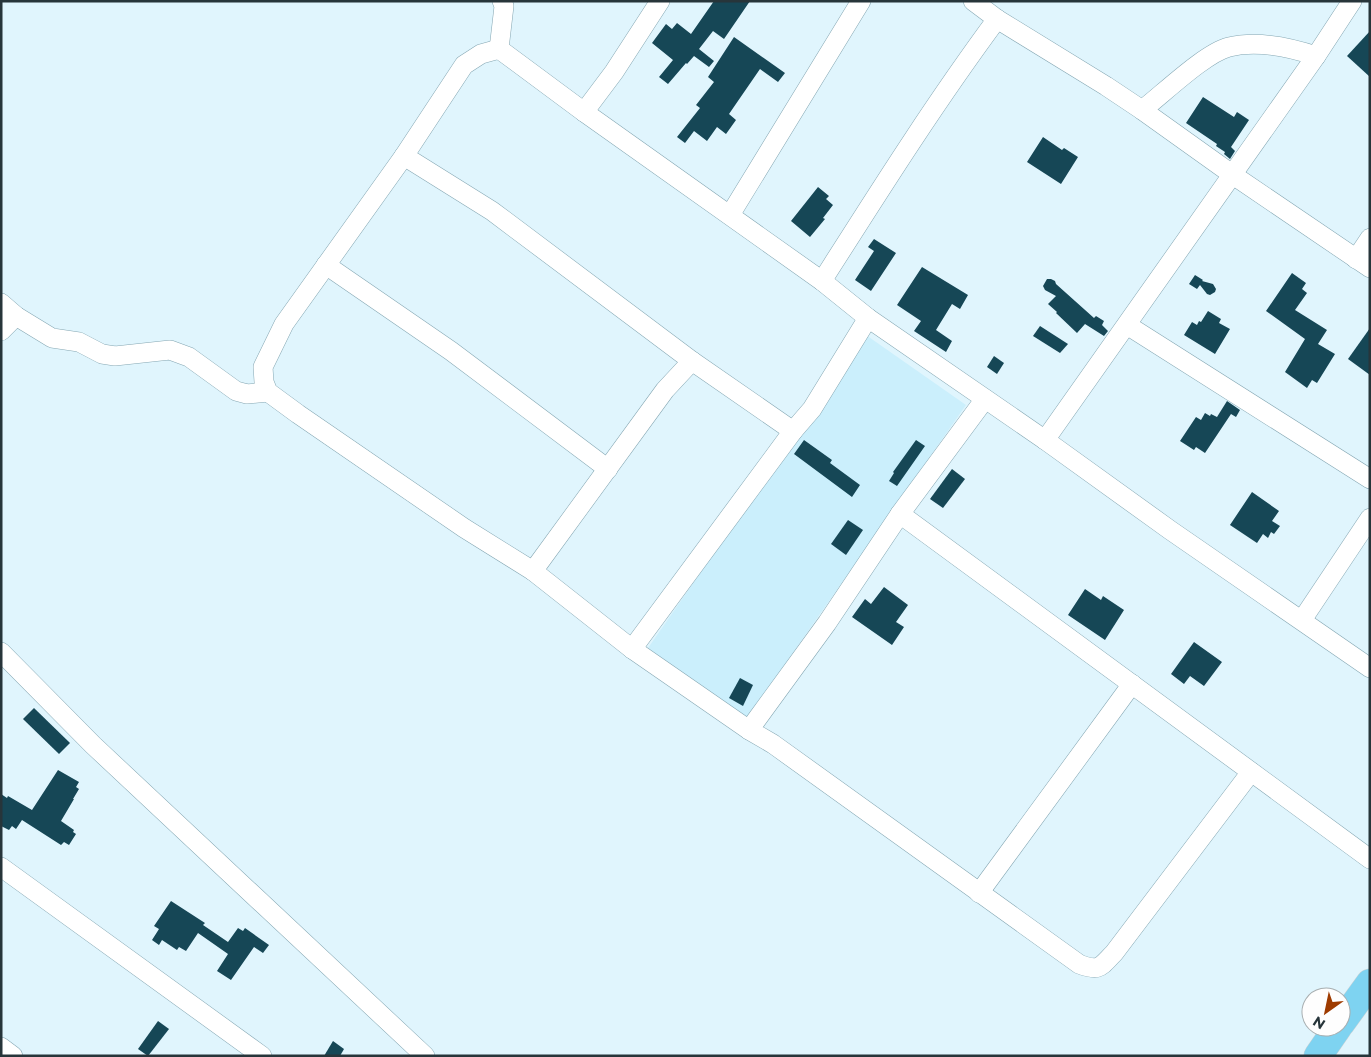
<svg xmlns="http://www.w3.org/2000/svg" width="1371" height="1057" viewBox="0 0 1371 1057" font-family="Montserrat,sans-serif">
	<style>
		.built { fill: #cbeffc }
		.building { fill: #164756 }
		.lines { fill: none; stroke-linecap: round; stroke-linejoin: round }
		.minor-casing { stroke: #85a7b3; stroke-width: 20 }
		.highway-casing { stroke: #cfd3d4; stroke-width: 29 }
		.minor { stroke: #fff; stroke-width: 19 }
		.highway { stroke: #7ed3f1; stroke-width: 28 }
	</style>
	<rect width="100%" height="100%" fill="#e0f5fd"/>
	<polygon class="built" points="866,335 966,405 746,720 648,648"/>
	<g class="building">
		<polygon points="714,1 750,1 724,39 713,31 699,49 714,61 709,67 694,56 687,64 686,63 668,84 659,77 673,60 652,43 666,24 672,29 677,23 691,34"/>
		<polygon points="1370,31 1370,77 1347,56"/>
		<polygon points="734,37 785,73 778,82 760,69 729,114 736,120 726,134 717,127 707,141 694,131 685,143 677,137 700,108 696,105 714,82 708,77"/>
		<polygon points="1203,97 1234,117 1237,112 1249,120 1231,147 1235,151 1230,159 1224,154 1225,152 1216,146 1217,144 1186,123"/>
		<polygon points="1043,137 1062,150 1064,148 1078,157 1061,184 1027,162"/>
		<polygon points="818,187 829,196 826,199 833,205 823,218 825,219 810,237 791,221"/>
		<polygon points="874,239 896,253 871,291 855,280 874,251 868,247"/>
		<polygon points="922,267 968,295 960,309 952,304 936,330 952,341 946,352 914,331 921,321 897,305"/>
		<polygon points="1292,273 1306,283 1302,289 1307,293 1295,310 1327,330 1318,344 1335,354 1317,383 1312,380 1307,388 1285,372 1305,339 1266,311"/>
		<polygon points="1195,275 1203,280 1202,281 1213,284 1216,289 1215,292 1210,295 1207,294 1200,285 1197,289 1189,284"/>
		<polygon points="1047,279 1051,279 1055,281 1056,284 1094,318 1096,316 1104,321 1102,325 1108,331 1104,336 1085,324 1077,333 1056,313 1057,312 1048,304 1056,296 1045,290 1043,286"/>
		<polygon points="1208,311 1221,319 1219,323 1230,329 1215,354 1184,335 1192,322 1197,325 1199,321 1201,322"/>
		<polygon points="1040,326 1068,344 1060,353 1033,336"/>
		<polygon points="1370,328 1370,375 1348,359"/>
		<polygon points="994,356 1004,363 997,374 987,367"/>
		<polygon points="1227,401 1240,410 1236,417 1231,414 1205,453 1196,447 1194,450 1180,441 1196,417 1201,420 1205,413 1210,416 1211,414 1217,417"/>
		<polygon points="804,440 832,460 830,463 860,485 852,497 794,454"/>
		<polygon points="916,440 925,446 897,486 889,481 894,473 893,472"/>
		<polygon points="952,469 965,479 943,508 930,499"/>
		<polygon points="1252,492 1279,511 1272,521 1280,526 1274,534 1271,532 1268,538 1263,534 1257,543 1230,525"/>
		<polygon points="848,520 863,530 846,555 831,544"/>
		<polygon points="884,587 908,605 896,622 904,627 892,645 852,617 865,599 871,604"/>
		<polygon points="1085,589 1101,600 1103,596 1124,610 1105,640 1068,615"/>
		<polygon points="1194,642 1222,662 1204,686 1190,676 1184,684 1171,674"/>
		<polygon points="740,678 753,685 743,706 729,698"/>
		<polygon points="34,708 70,743 59,754 23,719"/>
		<polygon points="58,770 79,782 76,787 79,789 73,799 74,799 61,821 74,830 73,832 76,834 69,845 64,842 61,845 22,820 16,829 12,826 9,830 1,826 1,794 7,798 8,796 32,810"/>
		<polygon points="171,901 205,923 203,925 228,942 238,928 243,931 245,928 269,945 263,953 254,947 231,980 217,971 228,954 198,933 186,951 179,947 177,950 162,940 159,945 152,940 159,929 154,926"/>
		<polygon points="158,1021 169,1029 148,1056 138,1049"/>
		<polygon points="333,1041 344,1049 340,1056 324,1056"/>
	</g>
	<g class="lines">
		<g class="minor-casing">
			<g id="minor">
				<polyline points="502,1 504,6 499,49 584,112 614,72 660,1"/>
				<polyline points="973,1 997,19 1106,86 1142,110 1233,175 1370,268"/>
				<polyline points="1352,1 1316,56 1045,440 1170,530 1370,668"/>
				<path d="M1142,110C1163,94 1205,53 1229,47C1258,40 1289,47 1316,56"/>
				<polyline points="584,112 822,281 868,318 1045,440"/>
				<polyline points="404,156 464,65 481,54 499,49"/>
				<polyline points="730,215 861,1"/>
				<polyline points="1356,259 1370,238"/>
				<polyline points="326,265 451,351 608,469"/>
				<path d="M822,281C878,193 934,104 997,19"/>
				<polyline points="1,303 16,316 52,338 79,342 102,354 115,356 170,350 189,357 236,391 247,394 268,392"/>
				<polyline points="1127,325 1370,479"/>
				<polyline points="1,331 16,316"/>
				<polyline points="692,361 665,390 533,571 632,649 749,730"/>
				<polyline points="985,399 900,514 1370,859"/>
				<path d="M900,514L827,623L749,730L773,744L1079,964C1100,972 1100,967 1114,953L1251,772"/>
				<polyline points="533,571 464,528 298,414 268,392 264,382 263,367 284,324 404,156 492,211 692,361 793,431"/>
				<polyline points="1302,620 1370,518"/>
				<polyline points="632,649 793,431 812,409 868,318"/>
				<polyline points="1,652 93,745 425,1056"/>
				<polyline points="1,867 262,1056"/>
				<polyline points="979,893 1132,684"/>
				<polyline points="1,1047 13,1056"/>
			</g>
		</g>
		<g class="highway-casing">
			<g id="highway">
				<polyline points="1341,1023 1370,983"/>
				<polyline points="1318,1056 1338,1027"/>
			</g>
		</g>
		<use href="#minor" class="minor"/>
		<use href="#highway" class="highway"/>
	</g>
	<rect width="1371" height="1057" fill="none" stroke="#27353a" stroke-width="5"/>
	<g transform="translate(1326 1012) rotate(213)"><circle r="24" fill="#fefefe" stroke="#a8aeb0"/>
	<path d="M0-4L9 19L0 12L-9 19Z" fill="#9e3b00"/>
	<text y="-8" font-size="14" font-weight="bold" text-anchor="middle" fill="#27353a">N</text>
	</g>
</svg>
